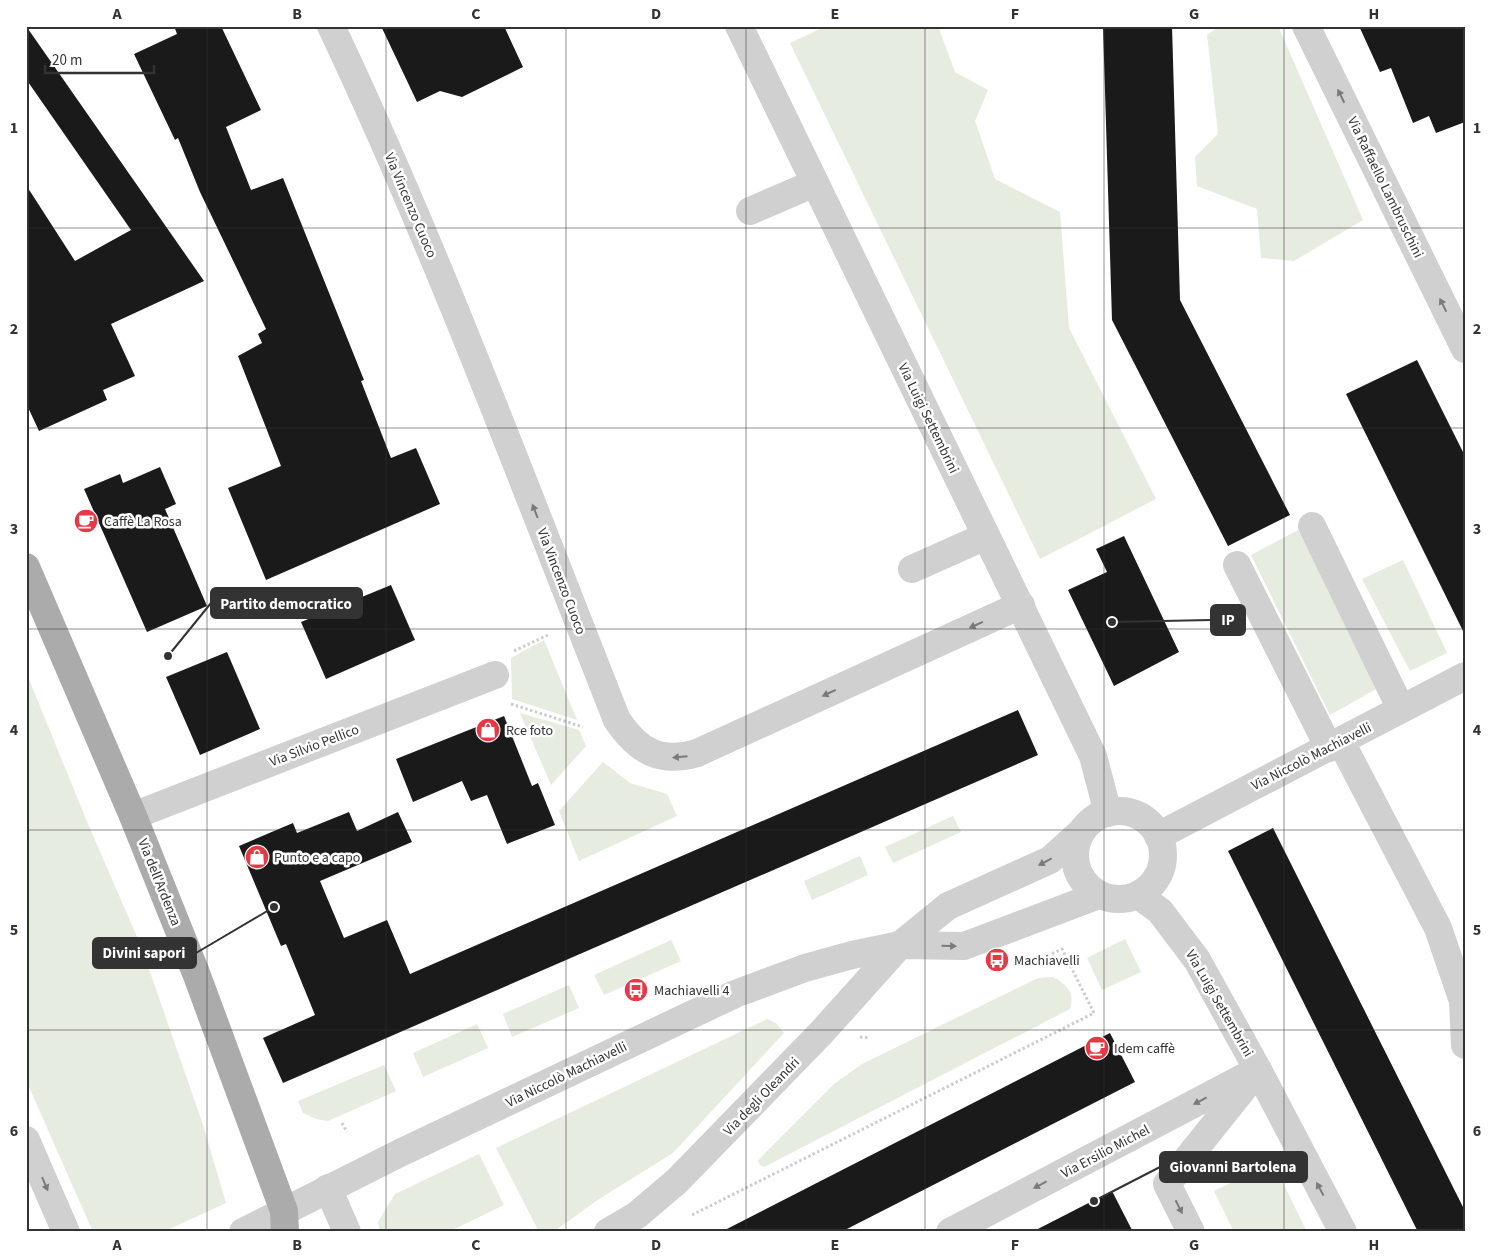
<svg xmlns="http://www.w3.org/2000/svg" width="1491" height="1258" viewBox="0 0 1491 1258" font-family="'Source Sans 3',sans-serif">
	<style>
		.green { fill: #e6ecdf }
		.building { fill: #1a1a1a }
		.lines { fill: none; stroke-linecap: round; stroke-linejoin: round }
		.path { stroke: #cdcdcd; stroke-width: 3; stroke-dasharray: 2.5 2.5; stroke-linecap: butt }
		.minor { stroke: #d0d0d0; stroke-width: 28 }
		.major { stroke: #ababab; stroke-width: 28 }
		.oneway { fill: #7a7a7a }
		.grid { fill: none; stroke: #333; stroke-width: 1; stroke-opacity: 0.55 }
		.labels { text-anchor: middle; stroke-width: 5; stroke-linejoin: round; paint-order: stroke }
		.street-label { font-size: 14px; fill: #333; stroke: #fff }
		.poi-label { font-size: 14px; fill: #333; stroke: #fff; text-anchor: start }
		.leader { fill: none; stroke: #333; stroke-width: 2 }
		.callout-dot { fill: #333; stroke: #fff; stroke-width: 2 }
		.callout { fill: #333; stroke: #333; stroke-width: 2 }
		.callout-label { font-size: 15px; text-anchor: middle; font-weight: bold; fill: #fff }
		.neatline { fill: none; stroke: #333; stroke-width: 2 }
		.grid-label { font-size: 16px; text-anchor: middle; font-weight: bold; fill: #333 }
	</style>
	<rect width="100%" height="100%" fill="#fff"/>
	<g class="green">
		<polygon points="826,26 938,26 955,72 988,90 975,121 995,179 1060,212 1069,328 1156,499 1040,559 790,43"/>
		<polygon points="1220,26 1278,26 1363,220 1294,261 1261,258 1257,209 1197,186 1195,157 1218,134 1207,35"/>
		<polygon points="1298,530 1380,687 1330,715 1251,555"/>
		<polygon points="1403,560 1447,653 1410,671 1362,579"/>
		<polygon points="544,640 577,720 512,699 511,658"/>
		<polygon points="26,672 88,824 141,946 203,1125 226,1203 163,1232 93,1232 26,1080"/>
		<polygon points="520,713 579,730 586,746 551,785"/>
		<polygon points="603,762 630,783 667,794 677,816 579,861 559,811"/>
		<polygon points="953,816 961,832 893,863 885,847"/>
		<polygon points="860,856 868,875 812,900 804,881"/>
		<polygon points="1125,939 1141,972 1102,990 1087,958"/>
		<polygon points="671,940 681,961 604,995 594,975"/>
		<path d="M1053,977C1067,985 1075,992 1070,1009L764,1167L760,1165L758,1161L761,1157L834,1084L862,1064L1038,978Z"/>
		<polygon points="569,985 579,1008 512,1037 503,1014"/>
		<polygon points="767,1019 776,1023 784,1033 673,1153 599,1199 553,1232 539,1232 496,1148"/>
		<polygon points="477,1024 488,1048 423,1077 413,1053"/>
		<polygon points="384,1065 396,1091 328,1121 316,1119 303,1113 298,1101"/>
		<polygon points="479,1154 504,1205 448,1232 380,1232 378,1222 395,1194"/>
		<polygon points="1273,1162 1307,1232 1234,1232 1214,1191"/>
	</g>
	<g class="building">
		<polygon points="26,26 204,281 111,324 135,376 103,390 107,400 39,431 26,403 26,185 75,261 131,230 26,79"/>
		<polygon points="174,26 221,26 261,110 226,127 251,190 283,178 364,380 361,381 391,458 416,448 440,504 266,580 228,488 281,466 238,356 262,343 258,334 266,329 200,192 178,138 175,140 134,54 177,34"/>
		<polygon points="381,26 504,26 523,67 462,97 440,91 417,102"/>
		<polygon points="1103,26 1172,26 1180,300 1290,515 1228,546 1112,320"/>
		<polygon points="1359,26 1465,26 1465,122 1436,133 1429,116 1413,123 1391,68 1380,72"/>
		<polygon points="1417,360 1465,456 1465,635 1346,394"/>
		<polygon points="160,467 176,504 165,509 207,606 147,632 84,489 120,474 123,483"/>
		<polygon points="1124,536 1179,652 1114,686 1068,590 1107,572 1096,549"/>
		<polygon points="391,585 415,640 326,679 301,622"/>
		<polygon points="227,652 260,729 200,755 166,677"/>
		<polygon points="1018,710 1038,755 283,1083 263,1038 315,1015 286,944 281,946 239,846 293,823 297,833 349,812 357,831 398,812 412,842 320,881 344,938 387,920 410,974"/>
		<polygon points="504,716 532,786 538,783 555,825 507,844 487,795 471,801 462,781 413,802 396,759"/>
		<polygon points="1273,828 1465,1211 1465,1232 1418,1232 1228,851"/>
		<polygon points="1110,1033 1135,1082 841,1232 721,1232"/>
		<polygon points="1112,1191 1133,1232 1032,1232"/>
	</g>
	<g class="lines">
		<g class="path">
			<polyline points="514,651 548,635"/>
			<polyline points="511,704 583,727"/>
			<polyline points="860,1037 870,1038"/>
			<polyline points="342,1123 347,1132"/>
			<polyline points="692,1215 1094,1013 1062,949 1041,959"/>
		</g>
		<g class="minor">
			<path d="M331,26C438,252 525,488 617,720C638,751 660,764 697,753L1021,605"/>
			<polyline points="739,26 1093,756 1108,813"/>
			<polyline points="1306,26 1465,349"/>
			<polyline points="750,211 815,183"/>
			<polyline points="1312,526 1401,709"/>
			<polyline points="1237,565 1329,748"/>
			<polyline points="912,569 986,536"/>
			<polyline points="1341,742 1438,928 1463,1001 1465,1045"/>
			<circle cx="1119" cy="855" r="44"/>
			<polyline points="133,816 495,675"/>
			<polyline points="1158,836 1465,676"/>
			<polyline points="1138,895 1160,911 1197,960 1258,1070 1343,1232"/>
			<polyline points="26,1140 66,1232"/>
			<polyline points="328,1188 347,1232"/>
			<polyline points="243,1232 400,1153 735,994 805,968 852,955 900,945 964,946 1099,895"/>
			<polyline points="608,1232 637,1215 677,1181 821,1033 900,945 948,906 1050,860 1082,831"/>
			<polyline points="950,1232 1258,1070"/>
			<polyline points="1191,1232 1167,1184 1251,1079"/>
		</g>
		<polyline class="major" points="26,567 133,816 196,973 284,1211 285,1232"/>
	</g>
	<defs><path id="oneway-solid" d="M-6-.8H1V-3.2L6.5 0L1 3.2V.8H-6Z" transform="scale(1.25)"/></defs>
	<g class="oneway">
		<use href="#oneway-solid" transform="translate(1341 96) rotate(-116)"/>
		<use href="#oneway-solid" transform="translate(1443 305) rotate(-116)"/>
		<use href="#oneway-solid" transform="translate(535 511) rotate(-111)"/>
		<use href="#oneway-solid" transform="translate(976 625) rotate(156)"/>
		<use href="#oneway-solid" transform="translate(829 693) rotate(155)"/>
		<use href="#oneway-solid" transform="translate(680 757) rotate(175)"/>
		<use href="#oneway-solid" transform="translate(1045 862) rotate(152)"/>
		<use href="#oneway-solid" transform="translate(949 946) rotate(1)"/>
		<use href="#oneway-solid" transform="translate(1200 1101) rotate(152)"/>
		<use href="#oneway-solid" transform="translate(45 1184) rotate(67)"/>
		<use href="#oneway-solid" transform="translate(1040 1185) rotate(152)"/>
		<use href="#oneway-solid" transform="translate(1320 1189) rotate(-118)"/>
		<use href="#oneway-solid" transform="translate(1179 1207) rotate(63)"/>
	</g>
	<path class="grid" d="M207,26V1232M386,26V1232M566,26V1232M746,26V1232M925,26V1232M1104,26V1232M1284,26V1232M26,228H1465M26,428H1465M26,629H1465M26,830H1465M26,1030H1465"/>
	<defs>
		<g id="cafe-disc" transform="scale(1.25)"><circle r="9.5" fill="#e63946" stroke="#fff"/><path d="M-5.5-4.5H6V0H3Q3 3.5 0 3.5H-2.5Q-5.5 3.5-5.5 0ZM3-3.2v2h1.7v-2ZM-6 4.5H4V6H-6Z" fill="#fff"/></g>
		<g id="shop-disc" transform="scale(1.25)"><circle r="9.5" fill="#e63946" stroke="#fff"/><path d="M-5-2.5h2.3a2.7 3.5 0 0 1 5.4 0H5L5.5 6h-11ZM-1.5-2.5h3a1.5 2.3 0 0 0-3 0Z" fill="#fff"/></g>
		<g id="bus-disc" transform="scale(1.25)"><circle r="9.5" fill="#e63946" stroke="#fff"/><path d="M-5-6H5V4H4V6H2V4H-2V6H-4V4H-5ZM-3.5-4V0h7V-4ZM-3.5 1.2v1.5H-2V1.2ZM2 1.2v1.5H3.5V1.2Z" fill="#fff"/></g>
	</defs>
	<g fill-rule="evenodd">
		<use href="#cafe-disc" x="86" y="521"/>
		<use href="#shop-disc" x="488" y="730"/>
		<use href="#shop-disc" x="257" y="857"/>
		<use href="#bus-disc" x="997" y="960"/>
		<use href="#bus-disc" x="636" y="990"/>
		<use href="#cafe-disc" x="1097" y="1048"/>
	</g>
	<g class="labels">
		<g class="street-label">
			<text transform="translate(1386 187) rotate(64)" y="5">Via Raffaello Lambruschini</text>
			<text transform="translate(411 205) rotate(67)" y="5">Via Vincenzo Cuoco</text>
			<text transform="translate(929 418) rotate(64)" y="5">Via Luigi Settembrini</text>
			<text transform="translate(562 581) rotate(69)" y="5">Via Vincenzo Cuoco</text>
			<text transform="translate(314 745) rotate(-21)" y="5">Via Silvio Pellico</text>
			<text transform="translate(1311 756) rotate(-27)" y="5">Via Niccolò Machiavelli</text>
			<text transform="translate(160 882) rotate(68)" y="5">Via dell'Ardenza</text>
			<text transform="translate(1220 1003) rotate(60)" y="5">Via Luigi Settembrini</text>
			<text transform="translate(566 1074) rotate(-26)" y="5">Via Niccolò Machiavelli</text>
			<text transform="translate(761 1096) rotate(-46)" y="5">Via degli Oleandri</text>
			<text transform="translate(1105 1151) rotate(-28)" y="5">Via Ersilio Michel</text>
		</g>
		<g class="poi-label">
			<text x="104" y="526">Caffè La Rosa</text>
			<text x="506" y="735">Rce foto</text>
			<text x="274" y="862">Punto e a capo</text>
			<text x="1014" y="965">Machiavelli</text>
			<text x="654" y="995">Machiavelli 4</text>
			<text x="1114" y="1053">Idem caffè</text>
		</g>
	</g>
	<path class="leader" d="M168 656L211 603M1112 622L1211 620M274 907L196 953M1094 1201L1160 1167"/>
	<g class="callout-dot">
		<circle cx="168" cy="656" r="5"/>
		<circle cx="1112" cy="622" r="5"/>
		<circle cx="274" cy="907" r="5"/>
		<circle cx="1094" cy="1201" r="5"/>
	</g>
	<g class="callout">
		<rect x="211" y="588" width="151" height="30" rx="5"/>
		<rect x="1211" y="605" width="34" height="30" rx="5"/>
		<rect x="93" y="938" width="103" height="30" rx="5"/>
		<rect x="1160" y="1152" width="147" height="30" rx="5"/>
	</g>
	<g class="callout-label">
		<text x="286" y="609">Partito democratico</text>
		<text x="1228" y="625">IP</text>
		<text x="144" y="958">Divini sapori</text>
		<text x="1233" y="1172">Giovanni Bartolena</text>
	</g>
	<rect width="1491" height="1258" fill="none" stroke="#ffffff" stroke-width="55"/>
	<path d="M45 65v8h109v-8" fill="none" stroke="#333333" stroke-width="2.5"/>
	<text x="52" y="65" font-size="15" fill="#333333" stroke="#ffffff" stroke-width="4" paint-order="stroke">20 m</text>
	<rect x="28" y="28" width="1436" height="1202" class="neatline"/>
	<g class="grid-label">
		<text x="117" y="19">A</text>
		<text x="297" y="19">B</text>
		<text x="476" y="19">C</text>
		<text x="656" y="19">D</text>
		<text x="835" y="19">E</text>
		<text x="1015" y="19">F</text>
		<text x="1194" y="19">G</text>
		<text x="1374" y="19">H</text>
		<text x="14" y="133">1</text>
		<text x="1477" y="133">1</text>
		<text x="14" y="334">2</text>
		<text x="1477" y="334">2</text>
		<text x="14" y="534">3</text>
		<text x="1477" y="534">3</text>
		<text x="14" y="735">4</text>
		<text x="1477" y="735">4</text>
		<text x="14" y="935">5</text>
		<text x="1477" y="935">5</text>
		<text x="14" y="1136">6</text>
		<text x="1477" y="1136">6</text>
		<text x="117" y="1250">A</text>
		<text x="297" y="1250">B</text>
		<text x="476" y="1250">C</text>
		<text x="656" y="1250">D</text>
		<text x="835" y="1250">E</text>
		<text x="1015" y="1250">F</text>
		<text x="1194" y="1250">G</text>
		<text x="1374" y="1250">H</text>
	</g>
</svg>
